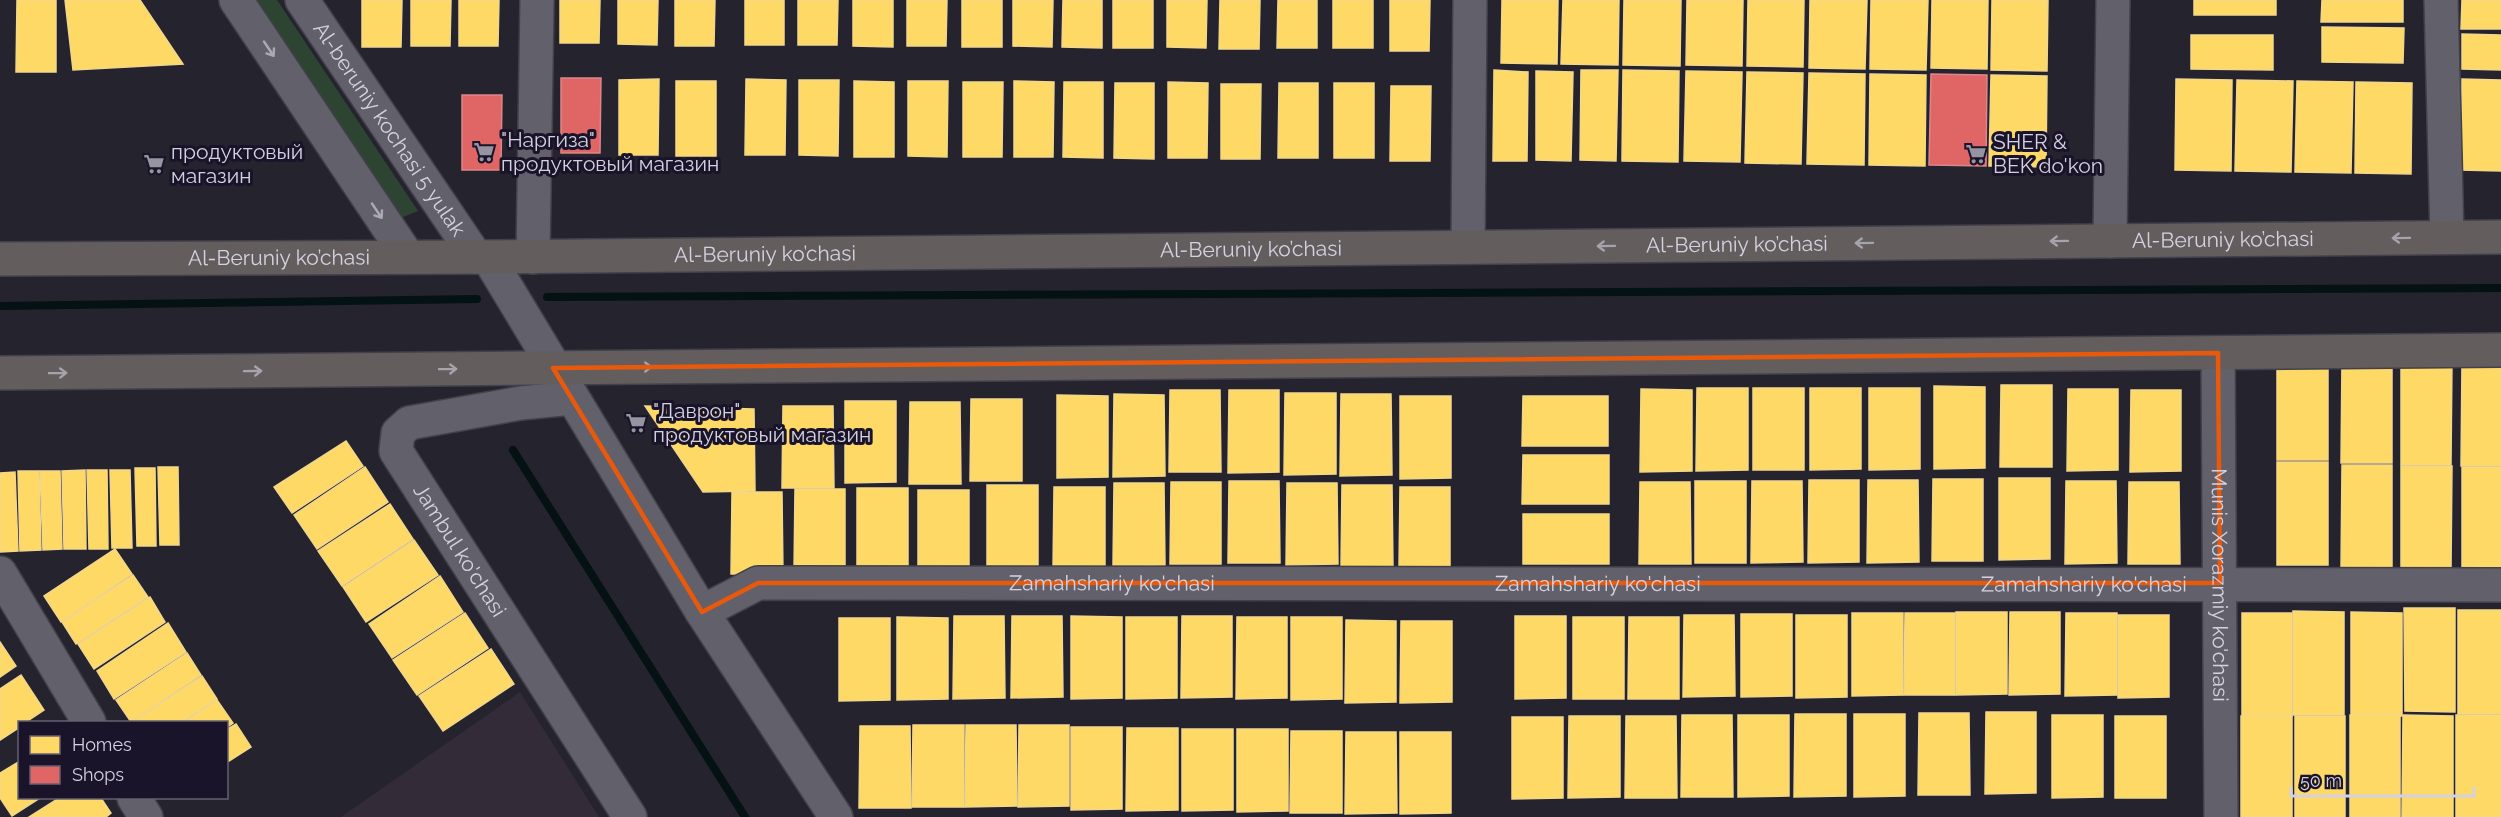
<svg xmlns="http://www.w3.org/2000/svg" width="2501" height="817" viewBox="0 0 2501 817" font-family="Raleway,sans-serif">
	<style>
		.education { fill: #342b39 }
		.green { fill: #2d4432 }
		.homes { fill: #ffd966; stroke: #f2d78b; stroke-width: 1.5 }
		.shops { fill: #e06666; stroke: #dc868b; stroke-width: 1.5 }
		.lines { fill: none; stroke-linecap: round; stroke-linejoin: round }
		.stream { stroke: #041213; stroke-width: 8 }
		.minor-casing { stroke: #42404a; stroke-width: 36 }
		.major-casing { stroke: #42404a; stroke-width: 36 }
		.minor { stroke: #62606a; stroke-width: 33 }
		.major { stroke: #635d5e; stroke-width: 33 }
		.oneway { stroke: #aca9b7 }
		.oneway2 { stroke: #a7a3ac }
		.marked { fill: none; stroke: #e8590c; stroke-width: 4.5; stroke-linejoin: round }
		.labels { text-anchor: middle; stroke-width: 6; stroke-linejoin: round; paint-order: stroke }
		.street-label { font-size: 21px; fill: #d4d1e0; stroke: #191429 }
		.poi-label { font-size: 21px; fill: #d4d1e0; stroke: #191429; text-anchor: start }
	</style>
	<rect width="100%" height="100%" fill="#25232e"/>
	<polygon class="education" points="520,692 599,817 341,817"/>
	<polygon class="green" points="253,0 277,0 418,211 398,219"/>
	<g class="homes">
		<polygon points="17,0 56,0 56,72 16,72"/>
		<polygon points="65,0 140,0 183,64 73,70"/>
		<polygon points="362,0 402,0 401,47 362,47"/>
		<polygon points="411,0 451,0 450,46 411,46"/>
		<polygon points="459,0 499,0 498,46 459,46"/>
		<polygon points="560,0 600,0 599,43 560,43"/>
		<polygon points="618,0 658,0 657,45 618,44"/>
		<polygon points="675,0 715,0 714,46 675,46"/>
		<rect x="745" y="0" width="39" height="45"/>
		<polygon points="798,0 838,0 837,45 798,45"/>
		<polygon points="853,0 893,0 893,47 853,46"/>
		<polygon points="907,0 947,0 946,46 907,46"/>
		<rect x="962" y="0" width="40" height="47"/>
		<polygon points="1013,0 1053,0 1052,47 1013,46"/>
		<polygon points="1063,0 1102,0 1102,48 1062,47"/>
		<rect x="1113" y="0" width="40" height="48"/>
		<polygon points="1167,0 1207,0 1206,48 1167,47"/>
		<polygon points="1220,0 1260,0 1259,49 1219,49"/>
		<polygon points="1278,0 1317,0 1317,48 1277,48"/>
		<rect x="1333" y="0" width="40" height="48"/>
		<polygon points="1390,0 1430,0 1429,51 1390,51"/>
		<polygon points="1502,0 1558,0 1557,64 1501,63"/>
		<polygon points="1563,0 1619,0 1618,65 1561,64"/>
		<polygon points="1624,0 1681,0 1680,66 1623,65"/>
		<polygon points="1687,0 1743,0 1742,66 1686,65"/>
		<polygon points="1748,0 1804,0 1803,67 1747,66"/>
		<polygon points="1810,0 1867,0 1865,69 1809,68"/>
		<polygon points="1871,0 1928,0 1926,70 1870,69"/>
		<polygon points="1932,0 1988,0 1987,69 1931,68"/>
		<polygon points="1992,0 2048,0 2047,71 1991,70"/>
		<rect x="2194" y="0" width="82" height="15"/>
		<polygon points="2322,0 2403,0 2403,22 2321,22"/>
		<polygon points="2462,0 2501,0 2501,29 2461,29"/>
		<polygon points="2322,27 2404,28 2403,63 2322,62"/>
		<polygon points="2462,34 2501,35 2501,70 2462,69"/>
		<polygon points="2191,35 2273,35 2273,70 2191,69"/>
		<polygon points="1494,70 1528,72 1527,161 1493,161"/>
		<polygon points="1581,70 1618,70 1616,161 1580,160"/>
		<polygon points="1623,70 1679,71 1678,162 1622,161"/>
		<polygon points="1536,71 1573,72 1571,161 1536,160"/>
		<polygon points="1686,71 1742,72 1740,162 1684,161"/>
		<polygon points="1747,72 1803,73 1801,164 1745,163"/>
		<polygon points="1809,73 1865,74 1864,165 1807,164"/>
		<polygon points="1870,74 1926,75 1925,166 1869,165"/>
		<polygon points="1991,75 2047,76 2046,167 1989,166"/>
		<polygon points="659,79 658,155 619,155 619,80"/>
		<polygon points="746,79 786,80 785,155 745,155"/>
		<polygon points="2176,79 2232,80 2231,171 2175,170"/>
		<polygon points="2462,79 2501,80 2501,171 2460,170"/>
		<polygon points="799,80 839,80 838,156 799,155"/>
		<polygon points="2237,80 2293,81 2291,172 2235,171"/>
		<rect x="676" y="81" width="40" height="75"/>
		<polygon points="854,81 894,82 894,157 854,157"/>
		<polygon points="908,81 948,81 947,157 908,156"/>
		<polygon points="1014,81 1054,82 1053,157 1014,157"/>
		<polygon points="2297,81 2353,82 2351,173 2295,172"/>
		<polygon points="963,82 1003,82 1002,157 963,157"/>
		<polygon points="1064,82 1103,82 1103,158 1063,157"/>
		<polygon points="1168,82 1208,83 1207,158 1168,158"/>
		<polygon points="2356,82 2412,83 2411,174 2355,173"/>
		<polygon points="1115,83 1154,83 1154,159 1114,158"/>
		<polygon points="1279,83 1318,83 1318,158 1278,158"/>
		<rect x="1334" y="83" width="40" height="75"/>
		<polygon points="1221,84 1261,84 1260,159 1221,159"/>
		<polygon points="1391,86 1431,86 1430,161 1390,161"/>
		<polygon points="2277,356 2328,357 2328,460 2277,460"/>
		<polygon points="2342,360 2392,360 2392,463 2341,463"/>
		<polygon points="2401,361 2452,361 2451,465 2401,465"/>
		<polygon points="2462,362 2501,362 2501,466 2461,466"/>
		<polygon points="2001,385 2052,385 2052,467 2000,467"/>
		<polygon points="1934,386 1985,387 1985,468 1934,469"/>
		<polygon points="1697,388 1748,388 1748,470 1696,471"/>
		<rect x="1753" y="388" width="51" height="82"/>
		<polygon points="1810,388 1861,388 1861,469 1810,470"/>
		<polygon points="1869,388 1920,388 1920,469 1869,470"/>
		<polygon points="1641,389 1692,390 1692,471 1640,472"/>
		<polygon points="2068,389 2118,389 2118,470 2067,471"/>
		<polygon points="1170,390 1220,390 1221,472 1169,472"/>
		<polygon points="1229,390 1279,390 1279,472 1228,473"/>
		<polygon points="2131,390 2181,390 2181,471 2130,472"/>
		<polygon points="1285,393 1336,393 1336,474 1284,475"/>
		<polygon points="1114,394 1164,395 1165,476 1113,477"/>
		<polygon points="1341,394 1391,394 1392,475 1340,476"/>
		<polygon points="1057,395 1108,396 1108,477 1057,478"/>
		<polygon points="1400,396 1451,396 1451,478 1400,479"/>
		<polygon points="1523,396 1608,396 1608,446 1522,446"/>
		<polygon points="971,399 1022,399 1022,481 970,481"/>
		<polygon points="845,401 896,401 896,482 845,483"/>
		<polygon points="910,402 960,402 961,484 909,484"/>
		<polygon points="645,406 754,409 755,491 703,492"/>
		<polygon points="783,406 833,406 834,488 782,488"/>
		<polygon points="346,441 363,466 292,513 274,487"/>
		<polygon points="1523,455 1609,455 1609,504 1522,504"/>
		<rect x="2277" y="462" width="51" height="103"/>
		<polygon points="2342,465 2392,465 2392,569 2341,569"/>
		<polygon points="2401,466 2452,466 2451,570 2401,570"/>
		<polygon points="158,467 178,467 179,545 160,545"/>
		<polygon points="365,467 388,502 317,549 294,515"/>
		<rect x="2462" y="467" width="39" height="104"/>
		<polygon points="135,468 155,468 156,546 137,546"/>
		<polygon points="85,470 86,549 64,549 62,471"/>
		<polygon points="87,470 107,470 108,549 89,549"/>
		<polygon points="110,470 130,470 132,548 112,548"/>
		<polygon points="18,471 39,471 41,550 20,551"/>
		<polygon points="40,471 60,471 62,549 43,550"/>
		<polygon points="15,472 18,551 0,552 0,473"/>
		<polygon points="1999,478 2050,478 2050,559 1999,560"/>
		<polygon points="1933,479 1983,479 1983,561 1932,561"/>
		<polygon points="1809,480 1859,480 1859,562 1808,563"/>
		<polygon points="1868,480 1918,480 1919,562 1867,563"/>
		<polygon points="1229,481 1279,481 1280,563 1228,563"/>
		<rect x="1695" y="481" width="51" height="82"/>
		<polygon points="1752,481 1802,481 1803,562 1751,563"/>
		<polygon points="2066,481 2116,481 2117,563 2065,564"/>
		<polygon points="1171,482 1221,482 1221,564 1170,564"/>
		<polygon points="1640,482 1690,482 1691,564 1639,564"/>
		<polygon points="2129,482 2179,482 2180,564 2128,564"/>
		<polygon points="1114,483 1164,483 1165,565 1113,566"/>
		<polygon points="1287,483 1337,483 1338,564 1286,565"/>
		<polygon points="987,485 1038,485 1038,567 987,568"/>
		<polygon points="1342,485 1392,485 1393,567 1341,567"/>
		<polygon points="1054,487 1105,487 1105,568 1053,569"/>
		<polygon points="1400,487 1450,487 1450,568 1399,569"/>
		<polygon points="857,488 908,488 908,570 857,571"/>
		<polygon points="795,489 845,489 845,570 794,571"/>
		<polygon points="918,490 969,490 969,571 918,572"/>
		<polygon points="732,492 782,492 783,574 731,574"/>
		<polygon points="390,504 413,539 342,586 318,551"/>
		<rect x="1523" y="514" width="86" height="50"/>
		<polygon points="414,540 438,575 366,622 343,587"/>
		<polygon points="115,549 132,574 61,622 44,596"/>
		<polygon points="133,575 148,597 76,644 62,622"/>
		<polygon points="440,576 463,612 392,658 369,624"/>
		<polygon points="150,597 165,622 94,669 78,644"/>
		<polygon points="2404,608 2455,608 2455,712 2405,711"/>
		<rect x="2458" y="610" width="43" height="104"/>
		<polygon points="2293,611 2344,612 2344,715 2293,715"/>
		<polygon points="1956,612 2007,612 2007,694 1956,695"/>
		<polygon points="2010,612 2060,612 2060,694 2009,695"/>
		<polygon points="2351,612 2402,613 2402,716 2351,716"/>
		<polygon points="465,613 488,648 417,695 393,660"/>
		<polygon points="1852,613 1903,613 1903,695 1852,696"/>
		<polygon points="1905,613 1955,613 1955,695 1904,695"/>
		<polygon points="2066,613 2117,613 2117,695 2065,696"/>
		<rect x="2242" y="613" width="50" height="103"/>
		<polygon points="1741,614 1792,614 1792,696 1741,697"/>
		<polygon points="1684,615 1734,615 1735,696 1683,697"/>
		<polygon points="1796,615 1847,615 1847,697 1796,698"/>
		<polygon points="2118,615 2169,615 2169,697 2118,698"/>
		<polygon points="954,616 1004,616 1005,698 953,699"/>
		<polygon points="1012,616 1062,616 1063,697 1011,698"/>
		<polygon points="1071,616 1122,617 1122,698 1071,699"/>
		<polygon points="1182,616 1232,616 1232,697 1181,698"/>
		<polygon points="1515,616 1566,616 1566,698 1515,699"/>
		<polygon points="897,617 948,618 948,699 897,700"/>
		<polygon points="1126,617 1177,617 1177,698 1126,699"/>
		<polygon points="1237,617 1287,617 1287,698 1236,699"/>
		<polygon points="1291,617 1342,617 1342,699 1291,700"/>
		<rect x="1573" y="617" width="51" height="82"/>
		<polygon points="1629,617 1679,617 1679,699 1628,699"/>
		<polygon points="839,618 890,618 890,700 839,701"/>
		<polygon points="1346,620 1396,621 1396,702 1345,703"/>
		<polygon points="1401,621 1452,621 1452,702 1400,703"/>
		<polygon points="168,623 186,652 114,699 97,671"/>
		<polygon points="0,642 16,666 0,677"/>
		<polygon points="491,649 514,684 443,731 419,696"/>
		<polygon points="187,653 201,675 131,722 116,700"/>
		<polygon points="21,675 44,710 26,722 20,722 20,727 0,740 0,689"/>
		<polygon points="202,676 217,699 182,722 132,722"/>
		<polygon points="217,700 233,723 226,728 226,722 184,722"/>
		<polygon points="1986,712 2036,712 2036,793 1985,794"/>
		<polygon points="1919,713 1969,713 1970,795 1918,795"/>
		<polygon points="1795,714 1846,714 1846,796 1794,797"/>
		<polygon points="1854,714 1905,714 1905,796 1854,797"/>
		<polygon points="1682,715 1732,715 1733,797 1681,797"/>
		<polygon points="1738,715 1789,715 1789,796 1738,797"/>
		<polygon points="2052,715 2103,715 2103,797 2052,798"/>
		<rect x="2350" y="715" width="50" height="102"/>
		<polygon points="2403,715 2453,716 2453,817 2402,817"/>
		<rect x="2456" y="715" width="45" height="102"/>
		<polygon points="1569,716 1620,716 1620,797 1568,798"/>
		<polygon points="1626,716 1676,716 1677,798 1625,798"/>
		<rect x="2115" y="716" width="51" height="82"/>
		<rect x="2241" y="716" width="51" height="101"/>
		<rect x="2295" y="716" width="50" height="101"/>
		<polygon points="1512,717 1563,717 1563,798 1512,799"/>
		<polygon points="236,724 251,747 226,763 226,730"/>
		<polygon points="913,725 964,725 964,807 912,807"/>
		<polygon points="966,725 1016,725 1017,806 965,807"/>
		<polygon points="1019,725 1069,725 1069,806 1018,807"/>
		<polygon points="860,726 910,726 911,808 859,808"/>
		<polygon points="1071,727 1122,727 1122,809 1071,810"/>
		<polygon points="1127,728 1178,728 1178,810 1126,811"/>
		<polygon points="1182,729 1233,729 1233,810 1182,811"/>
		<polygon points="1237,729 1288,729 1288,811 1237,812"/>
		<polygon points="1291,731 1342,731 1342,813 1290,813"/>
		<polygon points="1346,732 1396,732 1397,813 1345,814"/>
		<polygon points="1400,732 1451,732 1451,813 1400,814"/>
		<polygon points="20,761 20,798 40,798 12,816 0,798 0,773"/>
		<polygon points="59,798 101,798 111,813 106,817 29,817"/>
	</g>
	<g class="shops">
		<polygon points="1931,74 1987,75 1986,166 1929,165"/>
		<polygon points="561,78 601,78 600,153 561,153"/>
		<polygon points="462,95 502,95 501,170 462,170"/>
	</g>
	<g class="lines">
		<g class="stream">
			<polyline points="547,297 2501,288"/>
			<polyline points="0,306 477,299"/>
			<polyline points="513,450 745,817"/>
		</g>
		<g class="minor-casing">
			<g id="minor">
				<polyline points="236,0 408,257"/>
				<path id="s1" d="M302,0L476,257"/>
				<polyline points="2441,0 2447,237"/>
				<polyline points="2110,241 2113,0"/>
				<polyline points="1468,247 1470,0"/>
				<polyline points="488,257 702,612 836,817"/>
				<polyline points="533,257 537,0"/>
				<path id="s2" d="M2218,353L2221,817"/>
				<path id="s3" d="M572,398L521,403L409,423L398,433L396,451L630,817"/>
				<polyline points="0,573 89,722"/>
				<path id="s4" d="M702,612L758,583L2501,585"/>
				<polyline points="134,798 146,817"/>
			</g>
		</g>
		<g class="major-casing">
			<g id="major">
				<path id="s5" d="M0,259L488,257L2501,237"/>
				<polyline points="0,373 2501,350"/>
			</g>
		</g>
		<use href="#minor" class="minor"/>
		<use href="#major" class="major"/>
	</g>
	<defs><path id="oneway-shaft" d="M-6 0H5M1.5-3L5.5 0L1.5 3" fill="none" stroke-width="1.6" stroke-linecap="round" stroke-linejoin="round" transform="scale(1.5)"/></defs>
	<g class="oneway">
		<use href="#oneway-shaft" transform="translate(269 49) rotate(56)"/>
		<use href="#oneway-shaft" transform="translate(377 211) rotate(56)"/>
	</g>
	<g class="oneway2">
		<use href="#oneway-shaft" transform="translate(2401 238) rotate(179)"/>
		<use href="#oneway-shaft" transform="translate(2059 241) rotate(179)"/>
		<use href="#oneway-shaft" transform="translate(1864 243) rotate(179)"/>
		<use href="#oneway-shaft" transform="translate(1606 246) rotate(179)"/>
		<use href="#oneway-shaft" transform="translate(643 367) rotate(-1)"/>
		<use href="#oneway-shaft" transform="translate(448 369) rotate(-1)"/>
		<use href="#oneway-shaft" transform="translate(253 371) rotate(-1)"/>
		<use href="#oneway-shaft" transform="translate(58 373) rotate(-1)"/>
	</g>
	<path class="marked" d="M2218,353L2220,583H758L702,612L553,368Z"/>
	<defs>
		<g id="supermarket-bare" transform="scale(1.62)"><path d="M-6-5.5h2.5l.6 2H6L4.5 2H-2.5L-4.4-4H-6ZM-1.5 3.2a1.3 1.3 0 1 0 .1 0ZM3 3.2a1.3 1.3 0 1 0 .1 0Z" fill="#9794a2" stroke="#191429" stroke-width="2.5" paint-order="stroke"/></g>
	</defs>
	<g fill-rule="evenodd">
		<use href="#supermarket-bare" x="484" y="152"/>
		<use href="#supermarket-bare" x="1976" y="154"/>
		<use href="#supermarket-bare" x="154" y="164"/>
		<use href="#supermarket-bare" x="636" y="423"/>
	</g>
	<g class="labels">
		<g class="street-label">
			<text dy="7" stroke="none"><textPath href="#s1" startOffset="156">Al-beruniy kochasi 5 yulak</textPath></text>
			<text dy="7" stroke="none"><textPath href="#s5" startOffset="2223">Al-Beruniy ko’chasi</textPath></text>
			<text dy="7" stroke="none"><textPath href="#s5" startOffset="1737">Al-Beruniy ko’chasi</textPath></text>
			<text dy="7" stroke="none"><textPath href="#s5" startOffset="1251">Al-Beruniy ko’chasi</textPath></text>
			<text dy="7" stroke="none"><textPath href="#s5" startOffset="765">Al-Beruniy ko’chasi</textPath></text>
			<text dy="7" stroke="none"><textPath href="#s5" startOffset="279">Al-Beruniy ko’chasi</textPath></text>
			<text dy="7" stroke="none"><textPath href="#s3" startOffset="316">Jambul ko'chasi</textPath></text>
			<text dy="7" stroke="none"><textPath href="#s4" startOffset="417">Zamahshariy ko'chasi</textPath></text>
			<text dy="7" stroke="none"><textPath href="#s4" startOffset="903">Zamahshariy ko'chasi</textPath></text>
			<text dy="7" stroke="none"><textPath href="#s4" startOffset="1389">Zamahshariy ko'chasi</textPath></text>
			<text dy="7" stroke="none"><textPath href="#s2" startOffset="232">Munis Xorazmiy ko'chasi</textPath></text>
		</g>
		<g class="poi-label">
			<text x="501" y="147">"Наргиза"<tspan x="501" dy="24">продуктовый магазин</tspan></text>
			<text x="1993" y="149">SHER &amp;<tspan x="1993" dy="24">BEK do'kon</tspan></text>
			<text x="171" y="159">продуктовый<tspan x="171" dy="24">магазин</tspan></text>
			<text x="653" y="418">"Даврон"<tspan x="653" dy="24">продуктовый магазин</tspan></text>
		</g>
	</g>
	<rect x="18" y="721" width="210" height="78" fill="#191429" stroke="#646072" stroke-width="1.5"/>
	<rect x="30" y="736" width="30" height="18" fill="#ffd966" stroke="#646072" stroke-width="1.5"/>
	<text x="72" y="751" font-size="18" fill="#d4d1e0">Homes</text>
	<rect x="30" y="766" width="30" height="18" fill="#e06666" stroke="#646072" stroke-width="1.5"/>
	<text x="72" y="781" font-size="18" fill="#d4d1e0">Shops</text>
	<path d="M2291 787v9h183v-9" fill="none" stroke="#d4d1e0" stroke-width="3"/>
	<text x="2300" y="787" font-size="18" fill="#d4d1e0" stroke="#191429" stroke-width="4.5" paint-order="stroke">50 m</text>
</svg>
